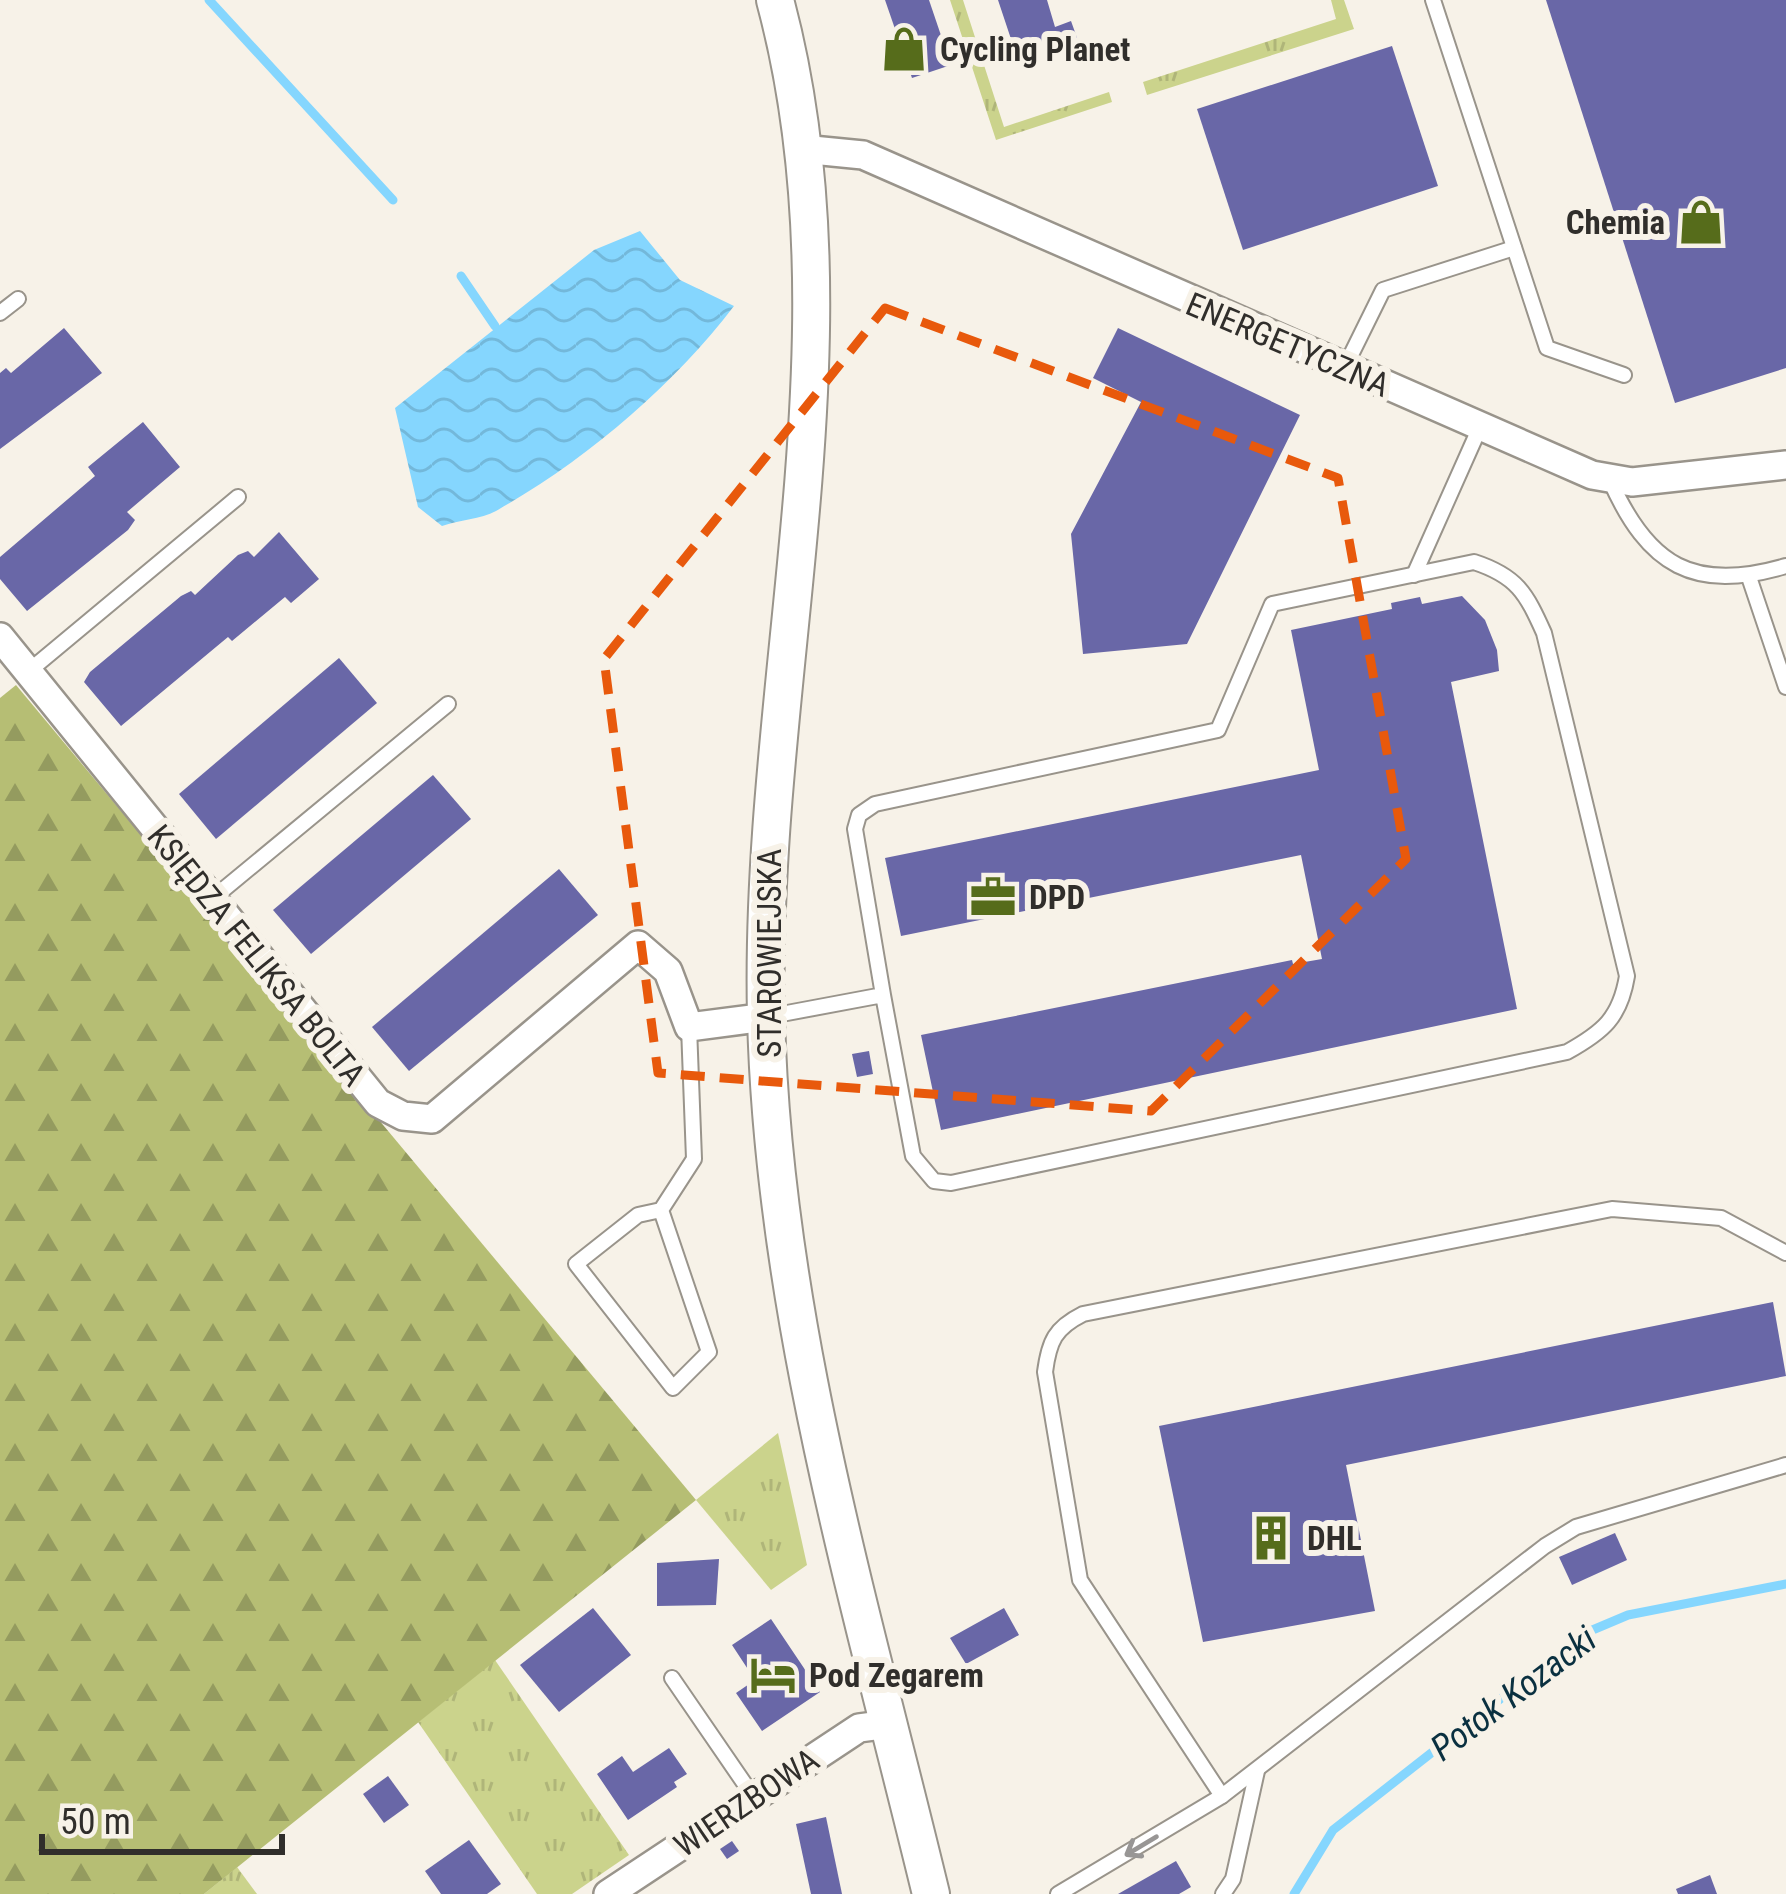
<svg xmlns="http://www.w3.org/2000/svg" width="1786" height="1894" viewBox="0 0 1786 1894" font-family="'Roboto Condensed',sans-serif">
	<style>
		.grass { fill: url(#grass-tufts) }
		.forest { fill: url(#forest-firs) }
		.water { fill: url(#water-waves) }
		.lines { fill: none; stroke-linecap: round; stroke-linejoin: round }
		.stream { stroke: #85d6fe; stroke-width: 9 }
		.building { fill: #6967a7 }
		.lane-casing { stroke: #99948b; stroke-width: 18 }
		.street-casing { stroke: #99948b; stroke-width: 32 }
		.secondary-casing { stroke: #99948b; stroke-width: 40 }
		.lane { stroke: #fff; stroke-width: 14 }
		.street { stroke: #fff; stroke-width: 27 }
		.secondary { stroke: #fff; stroke-width: 36 }
		.oneway { stroke: #989695 }
		.marked { fill: none; stroke: #e8590c; stroke-width: 9; stroke-dasharray: 24 15; stroke-linejoin: round }
		.labels { text-anchor: middle; stroke-width: 12; stroke-linejoin: round; paint-order: stroke }
		.poi-label { font-size: 33px; font-weight: bold; fill: #302e2b; stroke: #f7f2e8; text-anchor: start }
		.street-label { font-size: 33px; fill: #302e2b; stroke: #f7f2e8 }
		.water-label { font-size: 36px; font-style: italic; fill: #0a3040; stroke: #f7f2e8 }
	</style>
	<defs>
		<pattern id="grass-tufts" width="24" height="20" patternUnits="userSpaceOnUse" patternTransform="scale(3)"><rect width="24" height="20" fill="#cbd38c"/><path d="M3 7l-1-3M5 7V3M7 7l1-3M15 17l-1-3M17 17v-4M19 17l1-3" fill="none" stroke="#afb579"/></pattern>
		<pattern id="forest-firs" width="22" height="20" patternUnits="userSpaceOnUse" patternTransform="scale(3)"><rect width="22" height="20" fill="#b6be74"/><path d="M5 1l3.5 6h-7zM16 11l3.5 6h-7z" fill="#949b5f"/></pattern>
		<pattern id="water-waves" width="16" height="10" patternUnits="userSpaceOnUse" patternTransform="scale(3)"><rect width="16" height="10" fill="#85d6fe"/><path d="M0 5q4-4 8 0t8 0" fill="none" stroke="#73b8da"/></pattern>
	</defs>
	<rect width="100%" height="100%" fill="#f7f2e8"/>
	<g class="grass">
		<polygon points="950,0 963,0 1004,127 1109,92 1112,102 996,140"/>
		<polygon points="1331,0 1344,0 1354,29 1147,95 1143,82 1336,19"/>
		<polygon points="778,1433 807,1565 771,1590 696,1500"/>
		<polygon points="495,1660 629,1855 572,1894 537,1894 418,1722"/>
		<polygon points="237,1867 257,1894 204,1894"/>
	</g>
	<polygon class="forest" points="16,685 696,1500 204,1894 0,1894 0,698"/>
	<path class="water" d="M640,231L680,280L734,306C672,387 586,460 496,511C481,519 459,520 442,526L418,507L395,408L594,250Z"/>
	<g class="lines">
		<g class="stream">
			<polyline points="209,0 393,200"/>
			<polyline points="461,276 495,326"/>
			<polyline points="1294,1894 1333,1830 1583,1634 1628,1615 1786,1584"/>
		</g>
	</g>
	<g class="building">
		<polygon points="885,0 929,0 951,65 912,78"/>
		<polygon points="998,0 1047,0 1055,27 1071,21 1081,49 1021,69"/>
		<polygon points="1546,0 1786,0 1786,368 1675,403"/>
		<polygon points="1392,46 1438,186 1243,250 1197,109"/>
		<polygon points="64,328 102,373 0,449 0,373 6,368 11,373"/>
		<polygon points="1118,328 1300,415 1187,644 1083,654 1071,534 1141,402 1093,378"/>
		<polygon points="143,422 180,467 127,512 135,520 128,530 27,611 0,579 0,557 95,476 88,467"/>
		<polygon points="279,532 319,579 291,603 285,597 232,641 228,637 121,726 84,682 90,672 181,596 191,591 195,595 238,555 248,551 254,557"/>
		<polygon points="1462,596 1485,620 1497,650 1499,671 1451,682 1517,1009 941,1130 921,1035 1292,960 1293,964 1322,959 1301,855 901,936 885,858 1319,770 1291,630 1392,609 1391,603 1420,597 1422,604"/>
		<polygon points="339,658 377,703 216,839 179,794"/>
		<polygon points="433,775 471,819 311,954 273,910"/>
		<polygon points="559,869 598,915 409,1071 372,1027"/>
		<polygon points="869,1051 873,1074 857,1077 852,1054"/>
		<polygon points="1773,1302 1786,1376 1346,1465 1375,1611 1203,1642 1159,1426"/>
		<polygon points="1615,1533 1627,1560 1572,1585 1559,1557"/>
		<polygon points="719,1559 716,1605 657,1606 657,1563"/>
		<polygon points="593,1608 631,1655 559,1712 520,1665"/>
		<polygon points="1004,1608 1019,1635 966,1664 950,1638"/>
		<polygon points="771,1619 820,1692 762,1731 736,1693 755,1680 732,1645"/>
		<polygon points="669,1748 687,1774 674,1782 677,1787 628,1820 597,1774 622,1756 633,1772"/>
		<polygon points="388,1776 409,1805 384,1823 363,1794"/>
		<polygon points="826,1817 842,1894 811,1894 796,1824"/>
		<polygon points="469,1840 501,1884 487,1894 441,1894 425,1871"/>
		<polygon points="732,1841 739,1851 727,1859 720,1849"/>
		<polygon points="1176,1861 1191,1887 1179,1894 1118,1894"/>
		<polygon points="1710,1875 1717,1894 1678,1894 1676,1889"/>
	</g>
	<g class="lines">
		<g class="lane-casing">
			<g id="lane">
				<polyline points="1433,0 1547,348 1624,375"/>
				<polyline points="0,313 18,299"/>
				<polyline points="1345,367 1383,290 1514,248"/>
				<path d="M1610,480C1648,566 1694,593 1786,566"/>
				<polyline points="1414,575 1480,427"/>
				<polyline points="1749,577 1786,687"/>
				<polyline points="29,671 238,497"/>
				<polyline points="212,899 448,704"/>
				<path d="M771,1016L883,995L913,1156L934,1181L951,1183L1567,1052C1603,1032 1620,1018 1627,976L1544,633C1526,593 1517,576 1474,562L1272,604L1218,730L875,804L859,815L855,829L883,995"/>
				<polyline points="661,1210 638,1215 576,1264 673,1388 709,1352 661,1210 694,1159 689,1027"/>
				<polyline points="672,1678 753,1796"/>
				<path d="M1222,1796L1080,1580L1045,1372C1049,1341 1055,1328 1083,1314L1612,1209L1721,1218L1786,1253"/>
				<polyline points="1058,1894 1222,1796 1545,1546 1576,1527 1786,1465"/>
				<polyline points="1223,1894 1233,1879 1257,1771"/>
			</g>
		</g>
		<g class="street-casing">
			<g id="street">
				<polyline points="802,149 863,155 1592,475 1632,482 1786,465"/>
				<polyline points="0,637 378,1103 403,1116 432,1119 638,945 668,971 689,1027 766,1017"/>
				<polyline points="608,1894 859,1728 889,1724"/>
			</g>
		</g>
		<g class="secondary-casing">
			<path id="secondary" d="M775,0C865,334 758,678 766,1016C773,1315 861,1605 931,1894"/>
		</g>
		<use href="#lane" class="lane"/>
		<use href="#street" class="street"/>
		<use href="#secondary" class="secondary"/>
	</g>
	<defs><path id="oneway-shaft" d="M-6 0H5M1.5-3L5.5 0L1.5 3" fill="none" stroke-width="1.6" stroke-linecap="round" stroke-linejoin="round" transform="scale(3)"/></defs>
	<use class="oneway" href="#oneway-shaft" transform="translate(1141 1846) rotate(149)"/>
	<path class="marked" d="M885,308L1338,478L1406,859L1151,1111L658,1073L604,659Z"/>
	<defs>
		<g id="shop-bare" transform="scale(3.6)"><path d="M-5-2.5h2.3a2.7 3.5 0 0 1 5.4 0H5L5.5 6h-11ZM-1.5-2.5h3a1.5 2.3 0 0 0-3 0Z" fill="#566c1b" stroke="#f7f2e8" stroke-width="2.5" paint-order="stroke"/></g>
		<g id="office-bare" transform="scale(3.6)"><path d="M-6-3h4V-5.5h4V-3h4V5H-6ZM-1-4.5V-3h2v-1.5ZM-6 0V1H6V0Z" fill="#566c1b" stroke="#f7f2e8" stroke-width="2.5" paint-order="stroke"/></g>
		<g id="building-bare" transform="scale(3.6)"><path d="M-4-6H4V6H1V3H-1V6H-4ZM-2.5-4.3h1.7v1.8h-1.7ZM.8-4.3h1.7v1.8H.8ZM-2.5-1h1.7V.8h-1.7ZM.8-1h1.7V.8H.8Z" fill="#566c1b" stroke="#f7f2e8" stroke-width="2.5" paint-order="stroke"/></g>
		<g id="hotel-bare" transform="scale(3.6)"><path d="M-6-4.5h1.5V1H6V5H4.5V3h-9V5H-6ZM-4 0a1.8 1.8 0 1 1 3.6 0ZM.5 0V-2.5h3Q6-2.5 6 0Z" fill="#566c1b" stroke="#f7f2e8" stroke-width="2.5" paint-order="stroke"/></g>
	</defs>
	<g fill-rule="evenodd">
		<use href="#shop-bare" x="904" y="49"/>
		<use href="#shop-bare" x="1701" y="222"/>
		<use href="#office-bare" x="993" y="897"/>
		<use href="#building-bare" x="1271" y="1538"/>
		<use href="#hotel-bare" x="773" y="1675"/>
	</g>
	<g class="labels">
		<g class="poi-label">
			<text x="940" y="61">Cycling Planet</text>
			<text x="1665" y="234" text-anchor="end">Chemia</text>
			<text x="1029" y="909">DPD</text>
			<text x="1307" y="1550">DHL</text>
			<text x="809" y="1687">Pod Zegarem</text>
		</g>
		<g class="street-label">
			<text transform="translate(1288 344) rotate(23)" y="12">ENERGETYCZNA</text>
			<text transform="translate(769 953) rotate(-90)" y="12">STAROWIEJSKA</text>
			<text transform="translate(257 955) rotate(51)" y="12">KSIĘDZA FELIKSA BOLTA</text>
			<text transform="translate(746 1802) rotate(-34)" y="12">WIERZBOWA</text>
		</g>
		<g class="water-label">
			<text transform="translate(1513 1693) rotate(-37)" y="13">Potok Kozacki</text>
		</g>
	</g>
	<path d="M42 1834v18h240v-18" fill="none" stroke="#302e2b" stroke-width="6"/>
	<text x="60" y="1834" font-size="36" fill="#302e2b" stroke="#f7f2e8" stroke-width="9" paint-order="stroke">50 m</text>
</svg>
